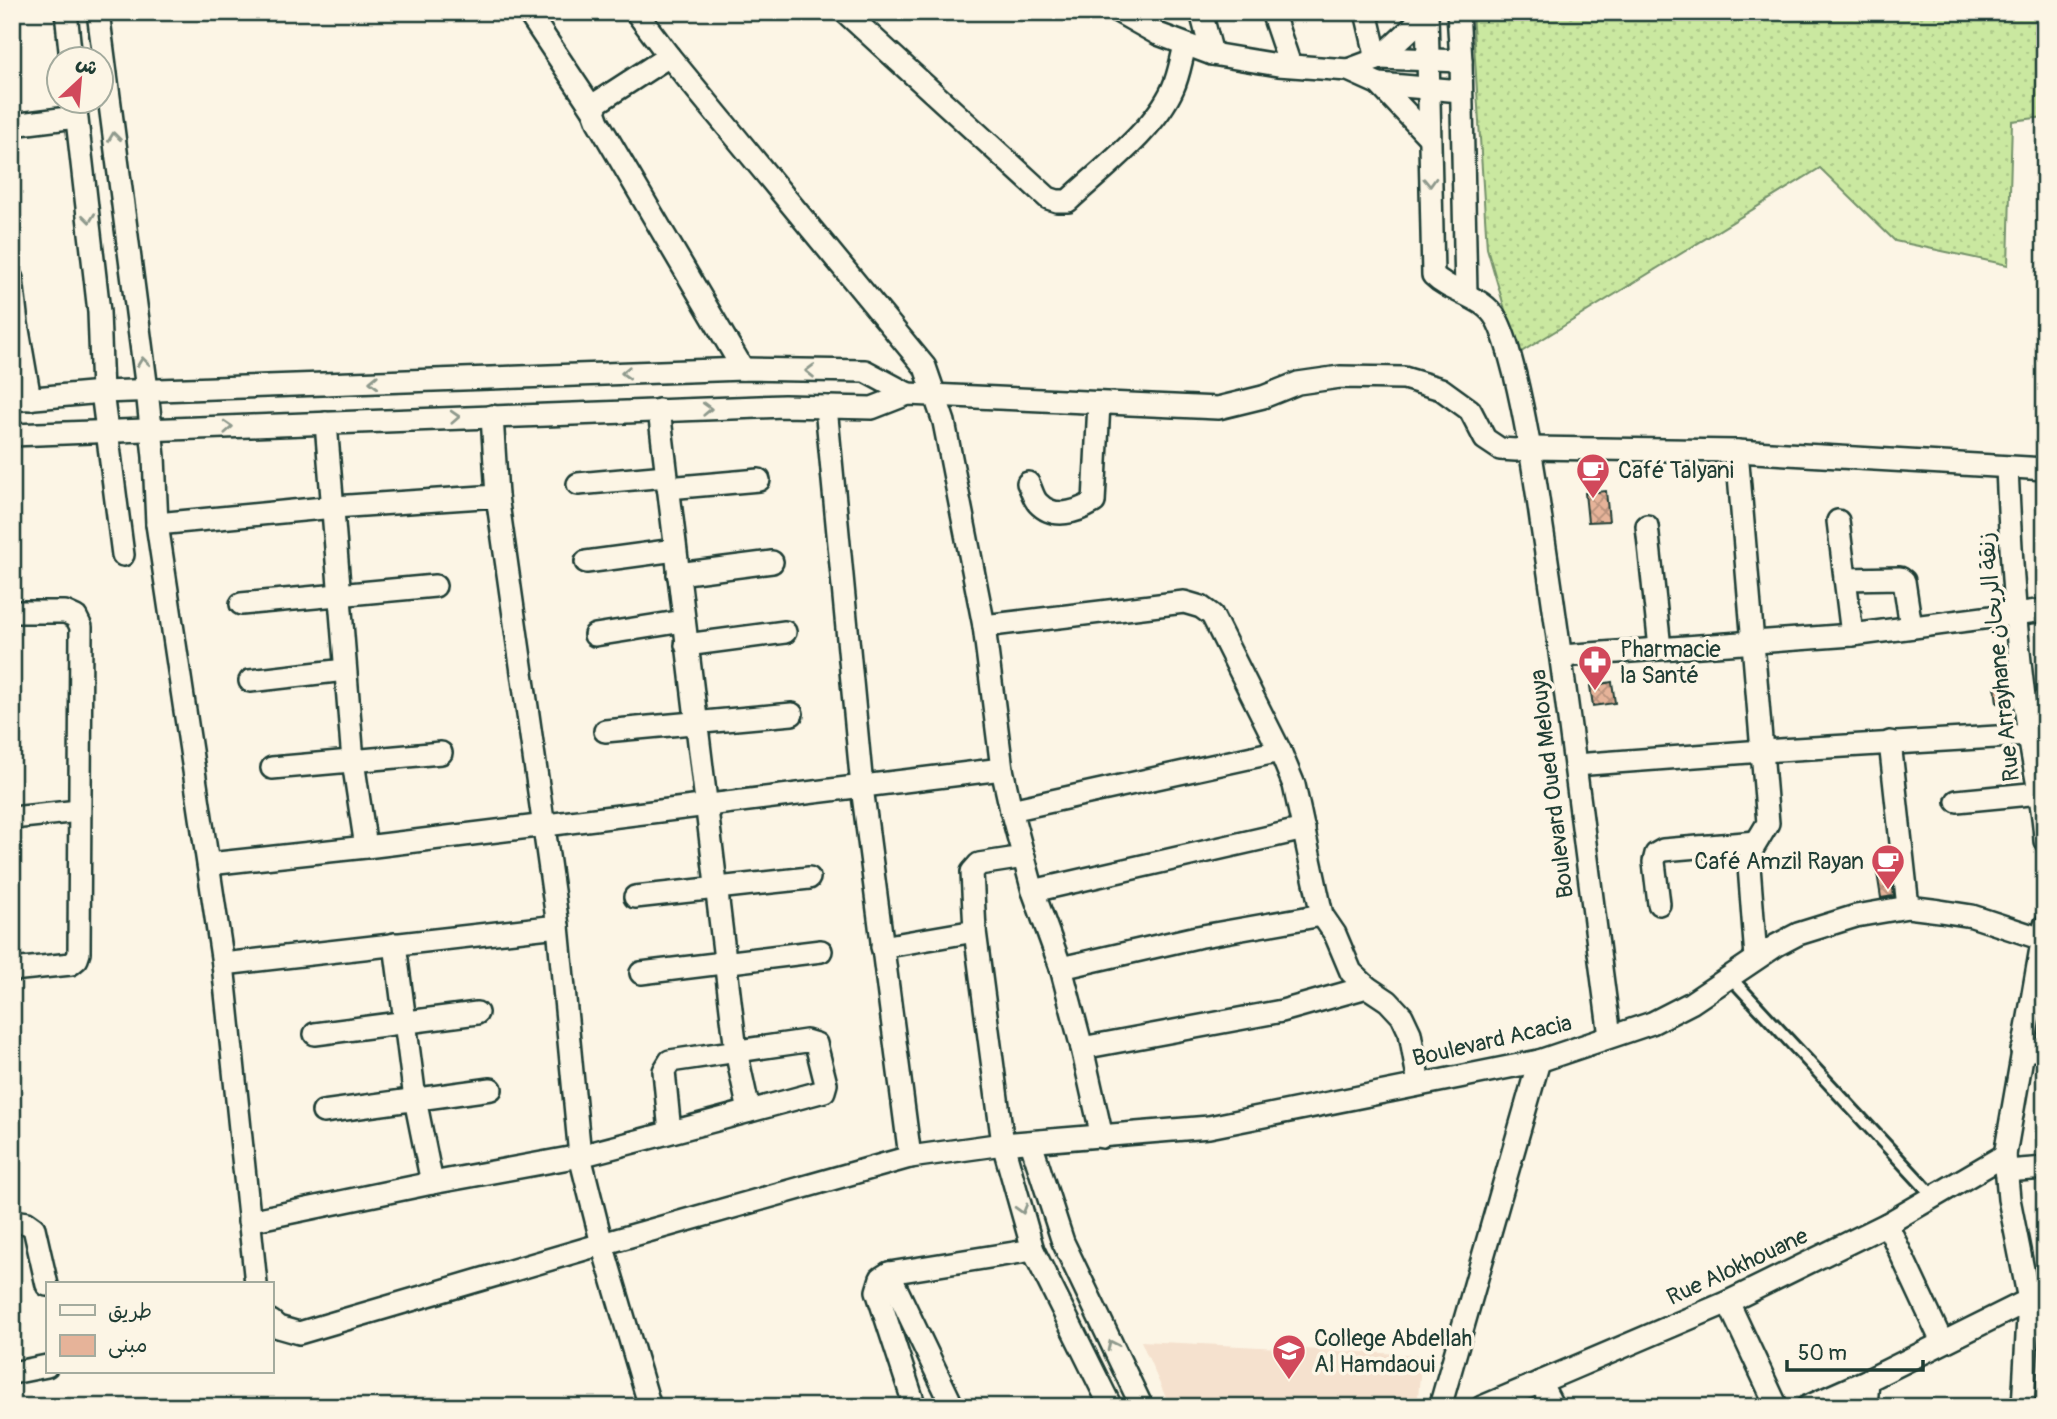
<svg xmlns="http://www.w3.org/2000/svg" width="2057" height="1419" viewBox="0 0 2057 1419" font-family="Pangolin,'Playpen Sans Arabic',sans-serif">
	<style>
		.built { fill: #f5e1ce }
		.grass { fill: url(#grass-dots); stroke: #74926a; stroke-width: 2 }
		.building { fill: url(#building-cross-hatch); stroke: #1f3d34; stroke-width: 2 }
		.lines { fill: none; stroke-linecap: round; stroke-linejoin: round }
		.lane-casing { stroke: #1f3d34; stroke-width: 16 }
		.street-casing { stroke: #1f3d34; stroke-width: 26 }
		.lane { stroke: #fcf5e5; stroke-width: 10 }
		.street { stroke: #fcf5e5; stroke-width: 21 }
		.oneway { stroke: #8e998c }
		.labels { text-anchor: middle; stroke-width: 7; stroke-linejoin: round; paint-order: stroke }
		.poi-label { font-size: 23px; fill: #1f3d34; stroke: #fcf5e5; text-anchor: start }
		.street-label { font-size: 23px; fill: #1f3d34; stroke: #fcf5e5 }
	</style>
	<defs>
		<pattern id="grass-dots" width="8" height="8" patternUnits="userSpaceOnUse" patternTransform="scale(1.75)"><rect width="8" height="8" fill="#cae8a0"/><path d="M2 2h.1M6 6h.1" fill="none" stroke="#adc88a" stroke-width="1.8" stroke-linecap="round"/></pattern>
		<pattern id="building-cross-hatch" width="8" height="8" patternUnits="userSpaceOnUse" patternTransform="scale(1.75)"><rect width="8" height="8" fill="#e6b399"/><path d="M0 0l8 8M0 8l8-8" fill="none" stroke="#ba937e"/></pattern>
	</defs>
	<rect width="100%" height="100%" fill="#fcf5e5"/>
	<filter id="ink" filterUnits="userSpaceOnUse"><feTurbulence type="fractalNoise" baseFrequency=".0143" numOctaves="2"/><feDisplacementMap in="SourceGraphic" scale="14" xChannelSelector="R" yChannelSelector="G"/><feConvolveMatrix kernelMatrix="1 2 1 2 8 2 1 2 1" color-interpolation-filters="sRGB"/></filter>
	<g filter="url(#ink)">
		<polygon class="built" points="1141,1341 1422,1355 1417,1407 1170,1407"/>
		<polygon class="grass" points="1472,12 2045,12 2045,117 2012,121 2008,265 1895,241 1820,168 1518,354 1487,248"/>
		<g class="building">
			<polygon points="1606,491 1609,521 1588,522 1585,493"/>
			<polygon points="1612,682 1615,703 1593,706 1590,686"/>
			<polygon points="2009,683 2011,701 1997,703 1995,686"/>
			<polygon points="1890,864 1894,896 1881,898 1876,866"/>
		</g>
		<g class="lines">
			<g class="lane-casing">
				<polyline id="lane" points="1731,978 1934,1197"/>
			</g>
			<g class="street-casing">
				<g id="street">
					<polyline points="66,12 71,60"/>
					<polyline points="98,12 147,390 154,457 157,524 223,964 256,1284"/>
					<polyline points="528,12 594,111"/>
					<polyline points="636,12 669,56 925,367 944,422 984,626 1002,769 1011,810 1033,891 1061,968 1082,1048 1102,1137"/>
					<path d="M845,12L1048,198L1057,201H1068C1102,169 1154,131 1173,88C1179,75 1181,60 1185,46"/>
					<polyline points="1119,12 1158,34 1212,54 1278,65 1348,70 1379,84 1428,136"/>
					<polyline points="1201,12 1212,54"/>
					<polyline points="1272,12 1290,65"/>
					<polyline points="1366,12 1377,59"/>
					<path d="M1427,12L1433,275C1452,294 1483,295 1497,320C1506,337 1510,357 1515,375C1527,425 1535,476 1542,527C1568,696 1587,866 1610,1036"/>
					<polyline points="1458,12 1461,61 1466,293"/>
					<polyline points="669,56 598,102 594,111 598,122 743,369"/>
					<polyline points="1380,58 1461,61"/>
					<polyline points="1348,70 1380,58 1412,28 1424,12"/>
					<polyline points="1379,84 1461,91"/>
					<polyline points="75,102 99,312 102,392 123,555"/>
					<polyline points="12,125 76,117"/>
					<polyline points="12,279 17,324 30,399"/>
					<polyline points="12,400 102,392 743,369 865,371 908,394"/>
					<polyline points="826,407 862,787 910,1157"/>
					<polyline points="659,410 736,1051 749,1111"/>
					<polyline points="492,416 497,496"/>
					<polyline points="12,435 784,406 872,408 908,394 1218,408 1263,397 1298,383 1340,377 1404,378 1441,389 1470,410 1485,439 1500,449 1516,450 1530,448 1737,451 2045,469"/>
					<polyline points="1737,451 1768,823 1750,853 1749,866 1756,958"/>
					<path d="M2007,468C2011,557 2016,647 2029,735C2034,771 2044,805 2045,841"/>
					<path d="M1028,483C1031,488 1033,498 1038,503C1054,520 1077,512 1094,502L1099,403"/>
					<polyline points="578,484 666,476"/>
					<polyline points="668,488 759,480"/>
					<polyline points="1838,521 1852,635"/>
					<path d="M157,524L334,507L497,496L558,926L580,1156C662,1135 743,1113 824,1091L826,1084L816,1044L806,1041L670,1061L664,1071L670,1132"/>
					<polyline points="1647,526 1660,648"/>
					<polyline points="586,562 675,550"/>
					<polyline points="678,574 772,562"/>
					<polyline points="1845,579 1900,578 1904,581 1911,627"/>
					<polyline points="241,604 435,586"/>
					<polyline points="12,612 65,612 76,617 81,627 79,953 77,959 71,964 12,970"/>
					<polyline points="984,626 1184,602 1201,607 1212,615 1280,751 1294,785 1322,915 1335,934 1351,972 1367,987 1388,1001 1402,1016 1410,1033 1419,1084"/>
					<polyline points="595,635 684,621"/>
					<polyline points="686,645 785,632"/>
					<polyline points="1562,656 1852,635 2045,610"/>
					<polyline points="250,681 345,670"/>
					<polyline points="605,731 792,714"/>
					<polyline points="1890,742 1908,907"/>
					<polyline points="1575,765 1762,751 2045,734"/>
					<polyline points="272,768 441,753"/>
					<polyline points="1957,801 2040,793"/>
					<polyline points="1011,810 1280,751"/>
					<polyline points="12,818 79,811"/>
					<polyline points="366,847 1002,769"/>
					<polyline points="209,864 366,847 353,761 326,423"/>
					<polyline points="1033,891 1304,829"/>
					<polyline points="635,897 809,878"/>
					<polyline points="1659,904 1654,862 1656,854 1663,850 1756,842"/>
					<polyline points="975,931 1003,1144 1033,1250 1111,1407"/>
					<polyline points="395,944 415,1099 432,1183"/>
					<polyline points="882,947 975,931 972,872 979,864 1024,857"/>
					<polyline points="223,964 558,926"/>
					<polyline points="1061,968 1197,937 1322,915"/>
					<polyline points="641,973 821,951"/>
					<polyline points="315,1034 477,1013"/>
					<polyline points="1082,1048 1282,1011 1367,987"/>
					<polyline points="2022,1051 2045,1049"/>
					<polyline points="323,1112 491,1089"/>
					<polyline points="1031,1143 1063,1242 1142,1407"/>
					<polyline points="2006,1171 2045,1168"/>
					<polyline points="12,1221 27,1223 34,1228 47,1285"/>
					<polyline points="249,1221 432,1183 580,1156 602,1244 650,1407"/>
					<polyline points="1887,1224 1942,1342"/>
					<polyline points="889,1273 953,1407"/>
					<polyline points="1728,1302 1777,1407"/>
					<polyline points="271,1321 278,1327 299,1333 602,1244 910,1157 1003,1144 1209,1127 1539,1061 1652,1023 1691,1003 1777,945 1798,934 1856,916 1908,907 1940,911 1972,916 2045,940"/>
					<polyline points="12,1373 47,1366"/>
					<polyline points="1540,1382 1553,1407"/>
					<polyline points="915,1407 877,1291 881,1278 889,1273 1033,1250"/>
					<polyline points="1440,1407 1539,1061"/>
					<polyline points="1482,1407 1728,1302 1887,1224 2005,1155"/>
					<polyline points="1807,1407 1868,1380 2029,1300 2045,1298"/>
					<polyline points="1866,1407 1868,1380"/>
					<polyline points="2023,1407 2029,1300 2009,1199 2005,1155 2045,925"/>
				</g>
			</g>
			<use href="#lane" class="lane"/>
			<use href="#street" class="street"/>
		</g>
		<defs><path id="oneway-chevron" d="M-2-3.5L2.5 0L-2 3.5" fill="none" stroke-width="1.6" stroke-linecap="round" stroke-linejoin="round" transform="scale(1.75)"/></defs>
		<g class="oneway">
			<use href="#oneway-chevron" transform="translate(114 137) rotate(-97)"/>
			<use href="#oneway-chevron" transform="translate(1430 182) rotate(88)"/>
			<use href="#oneway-chevron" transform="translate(89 218) rotate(83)"/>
			<use href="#oneway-chevron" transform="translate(143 362) rotate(-97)"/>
			<use href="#oneway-chevron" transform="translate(810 371) rotate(-179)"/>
			<use href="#oneway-chevron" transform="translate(626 373) rotate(178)"/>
			<use href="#oneway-chevron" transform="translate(374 382) rotate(178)"/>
			<use href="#oneway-chevron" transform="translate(707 409) rotate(-2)"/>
			<use href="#oneway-chevron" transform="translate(455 417) rotate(-3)"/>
			<use href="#oneway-chevron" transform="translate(228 427) rotate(-3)"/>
			<use href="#oneway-chevron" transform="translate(1022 1209) rotate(74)"/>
			<use href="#oneway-chevron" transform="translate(1112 1345) rotate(-116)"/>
		</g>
	</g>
	<defs>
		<g id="cafe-pin" transform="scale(1.75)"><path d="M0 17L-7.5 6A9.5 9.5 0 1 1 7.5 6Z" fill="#d1495b" stroke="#fcf5e5"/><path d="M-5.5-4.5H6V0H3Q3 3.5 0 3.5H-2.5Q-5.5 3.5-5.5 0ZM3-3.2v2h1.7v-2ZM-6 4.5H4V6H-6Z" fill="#fff"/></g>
		<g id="pharmacy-pin" transform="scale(1.75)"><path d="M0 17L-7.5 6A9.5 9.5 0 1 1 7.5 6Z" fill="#d1495b" stroke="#fcf5e5"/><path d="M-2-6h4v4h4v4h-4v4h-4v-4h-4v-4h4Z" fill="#fff"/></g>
		<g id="school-pin" transform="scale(1.75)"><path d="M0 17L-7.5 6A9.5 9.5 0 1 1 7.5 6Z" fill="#d1495b" stroke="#fcf5e5"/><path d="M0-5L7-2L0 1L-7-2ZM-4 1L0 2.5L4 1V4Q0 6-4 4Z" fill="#fff"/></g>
	</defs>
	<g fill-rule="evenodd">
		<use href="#cafe-pin" x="1593" y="470"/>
		<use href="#pharmacy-pin" x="1595" y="662"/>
		<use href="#cafe-pin" x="1888" y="861"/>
		<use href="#school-pin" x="1289" y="1351"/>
	</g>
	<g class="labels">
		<g class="poi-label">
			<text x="1618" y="478">Café Talyani</text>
			<text x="1620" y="657">Pharmacie<tspan x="1620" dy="26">la Santé</tspan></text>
			<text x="1864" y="869" text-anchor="end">Café Amzil Rayan</text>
			<text x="1314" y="1346">College Abdellah<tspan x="1314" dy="26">Al Hamdaoui</tspan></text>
		</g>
		<g class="street-label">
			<text transform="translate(1998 657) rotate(-96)" y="8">Rue Arrayhane زنقة الريحان</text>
			<text transform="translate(1551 784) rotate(-97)" y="8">Boulevard Oued Melouya</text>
			<text transform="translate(1492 1040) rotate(-13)" y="8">Boulevard Acacia</text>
			<text transform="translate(1737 1266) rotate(-25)" y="8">Rue Alokhouane</text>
		</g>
	</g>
	<rect width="2057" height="1419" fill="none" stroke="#fcf5e5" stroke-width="42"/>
	<rect x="21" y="21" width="2015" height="1377" fill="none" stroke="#1f3d34" stroke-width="2.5" filter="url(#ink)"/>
	<rect x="46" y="1282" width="228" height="91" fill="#fcf5e5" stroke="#a4ab9e" stroke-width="2"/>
	<rect x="60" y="1305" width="35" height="10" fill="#fcf5e5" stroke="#a4ab9e" stroke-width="2"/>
	<text x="108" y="1318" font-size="21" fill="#1f3d34">طريق</text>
	<rect x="60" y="1335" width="35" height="21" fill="#e6b399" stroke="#a4ab9e" stroke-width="2"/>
	<text x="108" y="1352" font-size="21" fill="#1f3d34">مبنى</text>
	<g transform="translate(80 80) rotate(26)"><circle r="33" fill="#fcf5e5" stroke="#a4ab9e" stroke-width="2"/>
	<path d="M0-5L12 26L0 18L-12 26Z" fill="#d1495b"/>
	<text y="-10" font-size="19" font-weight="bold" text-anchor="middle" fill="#1f3d34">ش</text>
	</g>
	<path d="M1787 1360v10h136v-10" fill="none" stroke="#1f3d34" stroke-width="3.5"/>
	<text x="1798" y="1360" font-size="21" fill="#1f3d34" stroke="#fcf5e5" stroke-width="5" paint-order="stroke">50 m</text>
</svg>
